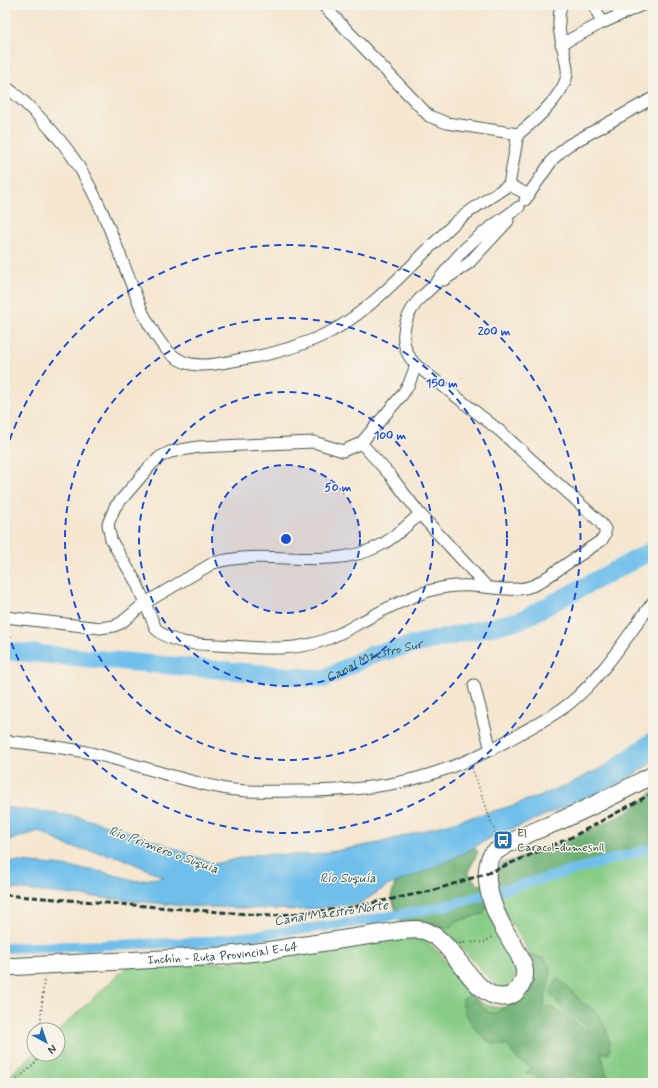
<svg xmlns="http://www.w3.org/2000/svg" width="658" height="1088" viewBox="0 0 658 1088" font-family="Mynerve,sans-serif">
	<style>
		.green { fill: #87cc86; stroke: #53845d }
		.forest { fill: #6db073; stroke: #467654 }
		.water { fill: #70bfeb; stroke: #487e90 }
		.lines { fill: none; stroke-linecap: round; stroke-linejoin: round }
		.canal { stroke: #70bfeb; stroke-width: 10 }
		.river { stroke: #70bfeb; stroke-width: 18 }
		.street-casing { stroke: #3f564b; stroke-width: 13 }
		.primary-casing { stroke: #3f564b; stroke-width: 19 }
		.path { stroke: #3f564b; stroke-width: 2; stroke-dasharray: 1 3; stroke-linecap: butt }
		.street { stroke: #fff; stroke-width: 11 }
		.primary { stroke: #fff; stroke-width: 17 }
		.rail { stroke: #1f3d34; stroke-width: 3; stroke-dasharray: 6 3; stroke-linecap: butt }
		.ring { fill: none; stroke: #1d4ed8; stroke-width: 2; stroke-dasharray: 7 5 }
		.labels { text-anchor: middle; stroke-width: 3; stroke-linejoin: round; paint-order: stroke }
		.poi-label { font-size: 12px; fill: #1f3d34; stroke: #f7f3e8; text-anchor: start }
		.street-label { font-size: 12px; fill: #1f3d34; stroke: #f7f3e8 }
		.water-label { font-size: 13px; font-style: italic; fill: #2f5759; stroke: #f7f3e8 }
		.centre { fill: #1d4ed8; stroke: #f7f3e8; stroke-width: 2 }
		.ring-label { font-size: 12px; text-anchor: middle; font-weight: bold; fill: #1d4ed8; stroke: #f7f3e8; stroke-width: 3; stroke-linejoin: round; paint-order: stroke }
	</style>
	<rect width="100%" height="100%" fill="#f7f3e8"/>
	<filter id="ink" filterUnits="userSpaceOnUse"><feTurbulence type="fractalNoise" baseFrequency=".025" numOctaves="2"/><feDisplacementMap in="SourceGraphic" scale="8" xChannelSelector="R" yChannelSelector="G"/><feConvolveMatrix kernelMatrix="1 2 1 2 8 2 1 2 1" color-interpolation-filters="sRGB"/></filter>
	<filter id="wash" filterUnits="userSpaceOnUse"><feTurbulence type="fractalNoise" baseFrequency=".012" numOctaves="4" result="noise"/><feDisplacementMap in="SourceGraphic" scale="16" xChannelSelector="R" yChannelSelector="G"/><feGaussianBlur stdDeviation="0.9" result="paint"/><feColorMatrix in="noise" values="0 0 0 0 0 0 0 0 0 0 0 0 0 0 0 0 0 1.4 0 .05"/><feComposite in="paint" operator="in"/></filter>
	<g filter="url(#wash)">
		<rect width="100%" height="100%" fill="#f5e6d0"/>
		<g class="green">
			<path d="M653,809V1083H5V1080L34,1053L58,1054V1031L134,960L224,963L417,938C441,943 458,987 480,1002C499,1015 533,1004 534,979C535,949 509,928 501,901C499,893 503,880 504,871Z"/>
			<path d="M485,899L494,924L516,971C514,982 509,988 498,988L450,935L428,921Z"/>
		</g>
		<g class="forest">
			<polygon points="653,791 653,843 493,893 483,914 457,921 449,929 432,923 401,924 391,897 396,879 469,841 478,852 468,872 478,885 494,880 502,863 547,850 628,812"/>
			<path d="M528,954C534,956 541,957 546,961C555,969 547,992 544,1001L545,1006C562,1010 575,1023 588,1032C586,1021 575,1020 567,1013C561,1008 556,1000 550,993L557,979C568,985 574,994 582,1002C586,1005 591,1008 595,1011C605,1022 612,1041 609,1054L601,1052L606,1073L612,1082L615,1076L620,1078V1083H589L573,1076H563L557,1080L546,1081L526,1073L531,1067L518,1060L507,1045C503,1045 498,1045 494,1044C479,1038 464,1016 462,1000L471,994C476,999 481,1007 486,1010C495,1017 499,1010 505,1007C509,1005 513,1005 517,1004C537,995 536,971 528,954Z"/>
		</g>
		<polygon class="water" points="653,726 653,762 620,783 520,826 497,834 466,852 428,870 387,886 359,904 299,910 185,906 5,888 5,861 56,865 103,872 137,881 164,877 119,857 68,846 39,831 10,840 5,835 5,807 79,817 135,833 214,864 259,854 313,855 379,843 508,807 561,788 609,764 641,752"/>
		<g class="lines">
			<polyline class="canal" points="5,948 205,942 359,922 445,906 653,848"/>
			<g class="river">
				<path id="s1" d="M5,651L324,679L373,654L521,620L653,550"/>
				<polyline points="613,770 653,741"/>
			</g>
		</g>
	</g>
	<g filter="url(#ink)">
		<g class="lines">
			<g class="street-casing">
				<g id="street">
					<path d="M323,5L429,116L447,123L518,134C534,122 570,90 567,69C564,45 555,30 561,5"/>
					<polyline points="594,5 602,23"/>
					<polyline points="561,44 602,23 642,5"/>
					<path d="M5,86C29,104 60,137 76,162C105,208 122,263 143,313C153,332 167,360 191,364C208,367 226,362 243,359C274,354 303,346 332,331C377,306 417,258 455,223C471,209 491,197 509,185L529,195"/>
					<polyline points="509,185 518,134"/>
					<polyline points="525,200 553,159 567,146 653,98"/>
					<polyline points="444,280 469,263 508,221"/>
					<path d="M416,365L409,384L402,395L361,443L343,451L314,442L198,447L170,452L160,457L151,465L115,507L108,524L111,540L136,582L156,629C171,644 197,644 217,645C253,647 290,653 325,640C338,635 351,628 363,621C385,609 408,597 432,590C444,587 459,585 472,586C494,587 515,594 537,584L602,540L605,535V529L600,522L500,431L416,365C398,347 401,322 417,302C422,295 430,290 436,283C447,270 457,255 470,244C485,230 503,219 519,207"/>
					<polyline points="361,443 390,475 420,514 487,587"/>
					<path d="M5,617L100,628L114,626L121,623L145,603L213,563C266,547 328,572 379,546C395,538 407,525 420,514"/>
					<polyline points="474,685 491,750"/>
					<path d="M5,741C34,744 63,747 91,753C133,763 175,779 217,787C242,793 268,791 293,791C382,792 443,779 521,733C537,724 555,715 570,703C603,676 627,636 653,602"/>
				</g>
			</g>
			<g class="primary-casing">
				<g id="primary">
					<path id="s2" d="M5,967L221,956L266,951L398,931C408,930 419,928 428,932C455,944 473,996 501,997C516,998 527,982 524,968C522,958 516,950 511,941C498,920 482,887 489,861C490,856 494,852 498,850C518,836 544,828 566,818C596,805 624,790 653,775"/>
				</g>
			</g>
			<g class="path">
				<polyline points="472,768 496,835"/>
				<polyline points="460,943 485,942 493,936"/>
				<polyline points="40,1030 44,978"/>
				<polyline points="14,1083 37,1061 38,1054"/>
			</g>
			<use href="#street" class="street"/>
			<use href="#primary" class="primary"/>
			<polyline class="rail" points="5,895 272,916 348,908 431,891 488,873 572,837 653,793"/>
		</g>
	</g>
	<circle cx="286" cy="539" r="74" fill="#1d4ed8" fill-opacity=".12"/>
	<g class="ring">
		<circle cx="286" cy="539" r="74"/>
		<circle cx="286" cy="539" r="147"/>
		<circle cx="286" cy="539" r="221"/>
		<path d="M6 451A294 294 0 1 1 6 627"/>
	</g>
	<defs>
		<g id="bus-square" transform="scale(1)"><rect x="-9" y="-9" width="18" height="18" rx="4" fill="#1f6fb2" stroke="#f7f3e8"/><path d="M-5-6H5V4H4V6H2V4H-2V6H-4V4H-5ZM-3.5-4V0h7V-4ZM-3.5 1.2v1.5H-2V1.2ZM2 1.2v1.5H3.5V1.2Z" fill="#fff"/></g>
	</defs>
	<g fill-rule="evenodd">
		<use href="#bus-square" x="503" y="840"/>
	</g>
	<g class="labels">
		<g class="poi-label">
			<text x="517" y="837">El<tspan x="517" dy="14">Caracol-dumesnil</tspan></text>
		</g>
		<g class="street-label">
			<text dy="4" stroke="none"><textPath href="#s2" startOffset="218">Inchín - Ruta Provincial E-64</textPath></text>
		</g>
		<g class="water-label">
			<text dy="5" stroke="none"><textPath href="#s1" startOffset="374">Canal Maestro Sur</textPath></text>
			<text transform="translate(164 849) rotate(20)" y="5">Río Primero o Suquía</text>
			<text x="348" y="882">Río Suquía</text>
			<text transform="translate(331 912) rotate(-8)" y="5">Canal Maestro Norte</text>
		</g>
	</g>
	<circle cx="286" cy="539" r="6" class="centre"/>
	<g class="ring-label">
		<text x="494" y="335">200 m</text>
		<text x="442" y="387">150 m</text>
		<text x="390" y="439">100 m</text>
		<text x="338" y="491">50 m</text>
	</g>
	<rect width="658" height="1088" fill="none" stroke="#f7f3e8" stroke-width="20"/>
	<g transform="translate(46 1042) rotate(140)"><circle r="19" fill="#f7f3e8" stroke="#a1aaa0"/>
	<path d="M0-3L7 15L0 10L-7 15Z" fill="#1f6fb2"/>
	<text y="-6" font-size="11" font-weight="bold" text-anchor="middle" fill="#1f3d34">N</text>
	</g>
</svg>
